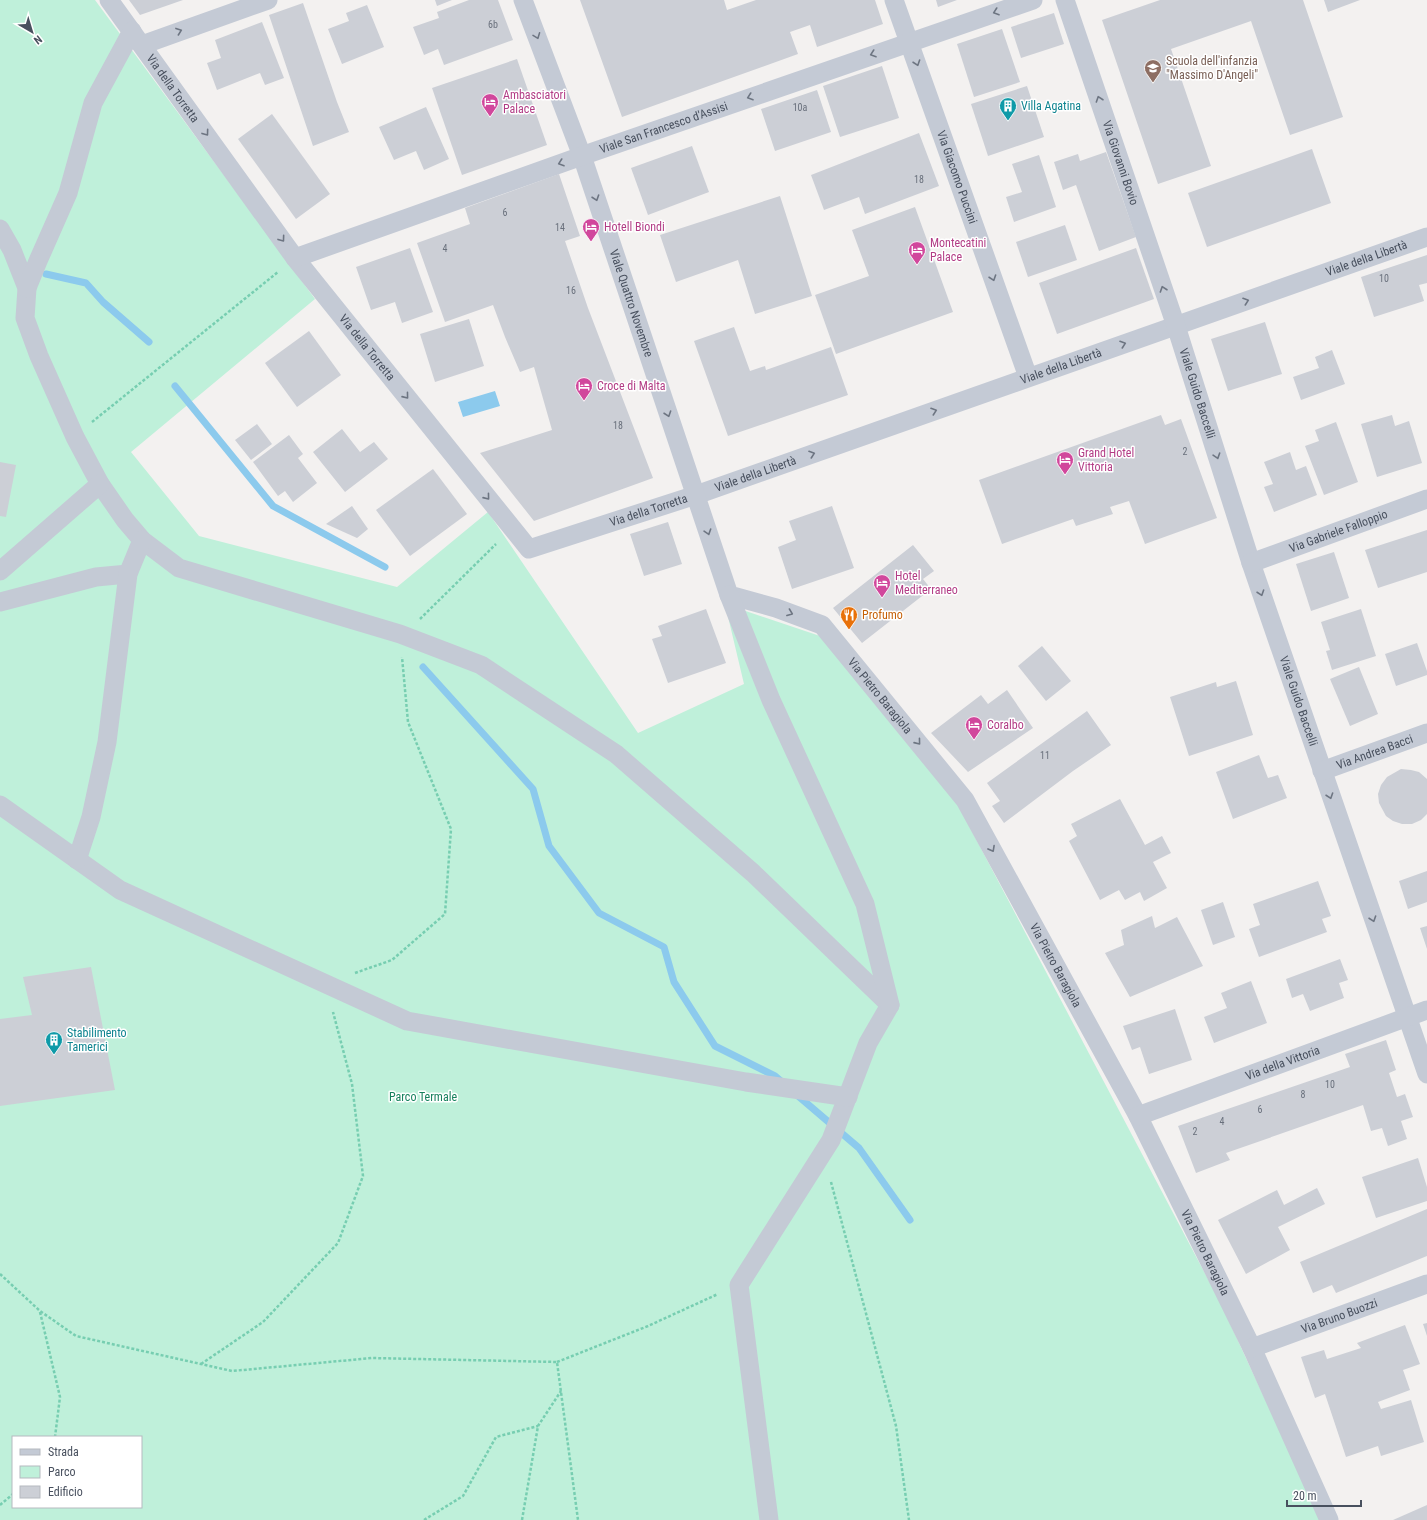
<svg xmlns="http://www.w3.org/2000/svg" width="1427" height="1520" viewBox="0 0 1427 1520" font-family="'Roboto Condensed',sans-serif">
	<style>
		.green { fill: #bff0da; fill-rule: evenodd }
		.water { fill: #8ccaed }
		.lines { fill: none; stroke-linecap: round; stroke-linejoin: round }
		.stream { stroke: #8ccaed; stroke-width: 7 }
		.building { fill: #cccfd6 }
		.path { stroke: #77ceb1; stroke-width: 2.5; stroke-dasharray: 3 2; stroke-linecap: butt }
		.street { stroke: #c4cad5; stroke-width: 19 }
		.oneway { stroke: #6d7582 }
		.labels { text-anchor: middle; stroke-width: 3; stroke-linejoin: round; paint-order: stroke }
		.number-label { font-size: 10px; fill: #69707c }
		.education-label { font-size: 12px; fill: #785e54; stroke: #fff; text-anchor: start }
		.street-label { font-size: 12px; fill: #48505e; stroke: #fff }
		.hotel-label { font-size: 12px; fill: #b23c85; stroke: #fff; text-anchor: start }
		.culture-label { font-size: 12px; fill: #0d838f; stroke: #fff; text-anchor: start }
		.food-label { font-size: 12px; fill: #c56008; stroke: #fff; text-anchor: start }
		.park-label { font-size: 12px; fill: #17815d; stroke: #fff }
	</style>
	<rect width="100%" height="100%" fill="#f3f1f0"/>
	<path class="green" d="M0,0H95L315,299L131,452L199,536L397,587L488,512L638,733L744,684L725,604L820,636L958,805L1220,1302L1321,1520H0ZM13,1437H141V1507H13Z"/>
	<polygon class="water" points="495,391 500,406 463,417 458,402"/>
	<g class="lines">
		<g class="stream">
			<polyline points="46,274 86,283 103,302 149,342"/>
			<polyline points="175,386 273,506 385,567"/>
			<polyline points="423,667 533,789 549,846 599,913 664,947 674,982 715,1046 775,1076 783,1083"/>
			<polyline points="797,1095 859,1148 910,1220"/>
		</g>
	</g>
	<g class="building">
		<polygon points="129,0 183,0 140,15"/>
		<polygon points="435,0 452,0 437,6"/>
		<polygon points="469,0 498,0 513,40 444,65 438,49 424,55 413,27 439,18 437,12"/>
		<polygon points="580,0 724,0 727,10 756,0 875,0 883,24 817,47 810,25 790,32 798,54 622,117"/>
		<polygon points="936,0 957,0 938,7"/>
		<polygon points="1160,0 1303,0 1343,117 1290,135 1251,21 1171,49 1211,166 1158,184 1102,20"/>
		<polygon points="1324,0 1360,0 1328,12"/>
		<polygon points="303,3 337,102 349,132 313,146 269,15"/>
		<polygon points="367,5 384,47 342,64 328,29 349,21 346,13"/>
		<polygon points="1054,13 1064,44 1021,58 1011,27"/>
		<polygon points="262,22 284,78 265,85 260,73 217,90 207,63 221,58 215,40"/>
		<polygon points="1002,29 1020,82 974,97 957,44"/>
		<polygon points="517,59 547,145 462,175 432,88"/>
		<polygon points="882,66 899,118 840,137 823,86"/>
		<polygon points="1027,86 1044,137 988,156 971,104"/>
		<polygon points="817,90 831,132 775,151 761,109"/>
		<polygon points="426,107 449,159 424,170 416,151 394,160 379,127"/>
		<polygon points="272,114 330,194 296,219 238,139"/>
		<polygon points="919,133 939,186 865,214 859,197 824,210 811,175"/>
		<polygon points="692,146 709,192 648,215 631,168"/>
		<polygon points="1312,149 1331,203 1207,247 1188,193"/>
		<polygon points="1106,152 1136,237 1099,251 1076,185 1063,190 1054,162 1078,154 1080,161"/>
		<polygon points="1039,155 1056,207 1014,222 1006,197 1022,192 1012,164"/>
		<polygon points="559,174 580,236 565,241 588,308 653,478 534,521 480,453 552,430 534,367 520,372 505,337 493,305 445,322 417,243 470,224 465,208"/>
		<polygon points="780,196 812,296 755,314 738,260 676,282 660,235"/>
		<polygon points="915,207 953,312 836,354 815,295 869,276 852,230"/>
		<polygon points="1065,225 1077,260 1028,277 1016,242"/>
		<polygon points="410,248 433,312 402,323 395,302 371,310 356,267"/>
		<polygon points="1136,248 1154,299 1057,334 1039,283"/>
		<polygon points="1427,255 1427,283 1419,285 1424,301 1374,317 1361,277"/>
		<polygon points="469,319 484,366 435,382 420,334"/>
		<polygon points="1265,322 1282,374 1228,391 1211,339"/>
		<polygon points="734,327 750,371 765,366 766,370 831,347 848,395 728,436 694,341"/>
		<polygon points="309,331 341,375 297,407 265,363"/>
		<polygon points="1332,350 1345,384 1301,400 1293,377 1319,368 1315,357"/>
		<polygon points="1161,415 1165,425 1181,419 1217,518 1145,544 1129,501 1110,507 1113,514 1076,526 1073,519 1002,544 979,480"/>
		<polygon points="1392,415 1395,426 1409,421 1422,463 1377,477 1361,424"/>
		<polygon points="1336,422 1358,482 1324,495 1305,446 1319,441 1315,430"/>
		<polygon points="257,424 272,444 251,460 235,440"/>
		<polygon points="342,429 360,452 374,442 388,459 345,492 313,452"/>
		<polygon points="289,435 303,454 298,458 317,483 293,502 285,491 278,496 253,462"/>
		<polygon points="1290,452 1296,470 1306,466 1317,495 1274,512 1264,487 1273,484 1264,462"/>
		<polygon points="0,462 16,465 6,517 0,516"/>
		<polygon points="433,469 467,514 410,556 376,510"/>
		<polygon points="352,506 368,529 357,538 326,524"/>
		<polygon points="832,506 854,568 792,589 778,547 796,540 789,521"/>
		<polygon points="668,522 682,564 644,576 630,534"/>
		<polygon points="1427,530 1427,572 1378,588 1365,550"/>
		<polygon points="913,545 934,571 923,579 931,589 862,643 833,608"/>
		<polygon points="1334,552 1349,598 1311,611 1296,564"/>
		<polygon points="706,609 726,663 668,683 652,639 662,636 658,626"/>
		<polygon points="1361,609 1376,656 1332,670 1326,651 1330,650 1321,622"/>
		<polygon points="1417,643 1427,671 1427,675 1396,686 1385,654"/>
		<polygon points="1042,646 1071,681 1046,701 1018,666"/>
		<polygon points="1359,667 1378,714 1350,726 1330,679"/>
		<polygon points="1236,681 1253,735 1189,756 1170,697 1216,682 1217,687"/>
		<polygon points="1007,690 1033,728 968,772 931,733 981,695 988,704"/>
		<polygon points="1087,711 1111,745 1073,771 1004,823 992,806 1000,801 987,783"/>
		<polygon points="1259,755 1268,778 1278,775 1287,798 1233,819 1216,772"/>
		<polygon points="1401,769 1411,770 1419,772 1427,779 1427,814 1421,820 1412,824 1402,824 1393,821 1386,816 1379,803 1378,794 1381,785 1387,777"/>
		<polygon points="1120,799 1145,845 1162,836 1171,853 1153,862 1167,888 1144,901 1140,892 1125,900 1119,890 1100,900 1069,841 1077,836 1071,824"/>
		<polygon points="1427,871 1427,902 1408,909 1399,881"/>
		<polygon points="1318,881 1331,916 1322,919 1327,932 1259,957 1249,929 1260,925 1253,904"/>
		<polygon points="1223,902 1235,937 1213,945 1201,910"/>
		<polygon points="1152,916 1155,928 1177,917 1203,966 1130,997 1105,953 1124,945 1121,930"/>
		<polygon points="1427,926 1427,949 1420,928"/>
		<polygon points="1340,959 1348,980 1339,983 1344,998 1310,1011 1303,994 1292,998 1286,979"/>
		<polygon points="91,967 115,1090 0,1106 0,1019 32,1015 23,977"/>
		<polygon points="1251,981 1267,1023 1214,1043 1204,1017 1227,1008 1221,993"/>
		<polygon points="1175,1009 1192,1060 1149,1074 1140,1047 1132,1050 1123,1026"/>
		<polygon points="1386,1040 1396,1070 1389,1073 1397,1097 1405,1094 1413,1117 1401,1121 1407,1139 1388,1146 1382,1128 1371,1131 1363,1105 1226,1153 1230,1160 1196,1173 1178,1126 1350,1067 1345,1054"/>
		<polygon points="1418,1158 1427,1187 1427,1201 1376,1218 1362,1177"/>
		<polygon points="1317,1188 1325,1204 1278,1227 1290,1250 1246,1274 1218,1220 1277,1190 1284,1205"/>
		<polygon points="1427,1209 1427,1256 1336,1293 1332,1285 1313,1293 1300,1262"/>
		<polygon points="1427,1323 1427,1336 1423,1324"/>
		<polygon points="1405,1325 1420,1364 1403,1370 1410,1390 1378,1402 1381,1409 1411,1400 1424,1442 1381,1456 1378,1446 1346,1457 1325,1394 1315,1398 1301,1357 1324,1350 1327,1359 1361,1348 1357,1343"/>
		<polygon points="1427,1505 1427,1520 1393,1520"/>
	</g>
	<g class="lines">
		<g class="path">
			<polyline points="92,422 278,272"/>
			<polyline points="420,619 496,544"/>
			<polyline points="355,973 392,960 445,914 451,829 408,722 402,657"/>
			<polyline points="831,1182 896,1426 909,1520"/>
			<polyline points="0,1274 40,1311 76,1336 232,1371 372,1358 557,1362 578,1520"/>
			<polyline points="40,1312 60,1397 55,1437"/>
			<polyline points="557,1362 648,1326 718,1294"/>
			<polyline points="201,1364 263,1322 338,1243 363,1176 352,1084 333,1012"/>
			<polyline points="0,1505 13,1494"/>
			<polyline points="424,1520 463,1496 496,1437 538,1426"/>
			<polyline points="522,1520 538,1426 561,1391"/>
		</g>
		<g class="street">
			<path id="s1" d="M109,0L295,258L529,549L696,495L1427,237"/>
			<path id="s2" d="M523,0L582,156L729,595L776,608L822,625L965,800L1138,1116L1252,1348L1329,1520"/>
			<path id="s3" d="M894,0L1028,377"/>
			<path id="s4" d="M1065,0L1176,326L1251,563L1427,1074"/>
			<polyline points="142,45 268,0"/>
			<polyline points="0,229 12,250 27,288 25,318 39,356 75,437 100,484 125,520 142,540 179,568 400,634 481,665 616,754 753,873 890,1005 868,1043 831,1140 739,1285 769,1520"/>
			<path id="s5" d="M295,258L593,152L1033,0"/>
			<polyline points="27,288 38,261 68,193 93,103 132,31"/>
			<path id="s6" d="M1251,563L1427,499"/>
			<polyline points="0,571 100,484"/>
			<polyline points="729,595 771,700 865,904 890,1005"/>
			<polyline points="0,602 96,577 128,574"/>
			<path id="s7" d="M1322,771L1427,733"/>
			<polyline points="0,805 120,890 407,1021 746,1082 848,1097"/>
			<polyline points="77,860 91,817 107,742 128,574 142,540"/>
			<path id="s8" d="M1138,1116L1427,1010"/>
			<path id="s9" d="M1252,1348L1427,1284"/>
		</g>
	</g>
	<defs><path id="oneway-chevron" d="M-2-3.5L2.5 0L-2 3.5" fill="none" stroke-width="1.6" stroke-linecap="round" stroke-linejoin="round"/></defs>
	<g class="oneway">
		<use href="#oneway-chevron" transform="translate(996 12) rotate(161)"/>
		<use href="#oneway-chevron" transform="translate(179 31) rotate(-20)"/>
		<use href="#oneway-chevron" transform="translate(537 36) rotate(69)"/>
		<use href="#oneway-chevron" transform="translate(873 54) rotate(161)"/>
		<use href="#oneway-chevron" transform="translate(917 63) rotate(71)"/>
		<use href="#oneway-chevron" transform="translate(750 97) rotate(161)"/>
		<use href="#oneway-chevron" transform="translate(1099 99) rotate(-109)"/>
		<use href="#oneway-chevron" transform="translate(206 133) rotate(54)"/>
		<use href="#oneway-chevron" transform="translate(561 163) rotate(161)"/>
		<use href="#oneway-chevron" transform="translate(596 198) rotate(71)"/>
		<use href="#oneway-chevron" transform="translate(282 239) rotate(54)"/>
		<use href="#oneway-chevron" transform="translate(993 278) rotate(71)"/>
		<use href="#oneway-chevron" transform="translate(1163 289) rotate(-109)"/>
		<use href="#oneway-chevron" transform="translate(1246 301) rotate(-19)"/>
		<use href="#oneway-chevron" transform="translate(1123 344) rotate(-19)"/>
		<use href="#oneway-chevron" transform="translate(406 396) rotate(51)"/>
		<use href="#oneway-chevron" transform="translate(934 411) rotate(-19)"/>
		<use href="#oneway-chevron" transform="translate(668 414) rotate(71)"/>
		<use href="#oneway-chevron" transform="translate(812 454) rotate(-19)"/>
		<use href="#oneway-chevron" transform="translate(1217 456) rotate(72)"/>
		<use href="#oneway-chevron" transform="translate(487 497) rotate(51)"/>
		<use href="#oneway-chevron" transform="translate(708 532) rotate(72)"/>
		<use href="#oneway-chevron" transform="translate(1261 593) rotate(71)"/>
		<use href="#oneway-chevron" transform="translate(790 613) rotate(21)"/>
		<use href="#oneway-chevron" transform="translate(918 742) rotate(51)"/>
		<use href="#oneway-chevron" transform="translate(1330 796) rotate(71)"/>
		<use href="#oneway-chevron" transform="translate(992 849) rotate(61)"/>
		<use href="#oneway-chevron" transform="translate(1373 919) rotate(71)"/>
	</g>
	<defs>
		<g id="school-pin" transform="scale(0.9)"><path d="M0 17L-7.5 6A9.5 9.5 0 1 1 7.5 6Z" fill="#8d6e63" stroke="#fff"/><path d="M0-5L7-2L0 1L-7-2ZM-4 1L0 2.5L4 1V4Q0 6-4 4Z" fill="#fff"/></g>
		<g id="hotel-pin" transform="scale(0.9)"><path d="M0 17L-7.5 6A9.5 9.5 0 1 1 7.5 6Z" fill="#d1479c" stroke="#fff"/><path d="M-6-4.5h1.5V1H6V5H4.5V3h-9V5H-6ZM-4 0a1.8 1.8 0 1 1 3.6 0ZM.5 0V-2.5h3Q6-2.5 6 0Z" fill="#fff"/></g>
		<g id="building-pin" transform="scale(0.9)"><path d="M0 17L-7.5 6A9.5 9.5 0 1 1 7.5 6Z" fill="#0f9aa8" stroke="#fff"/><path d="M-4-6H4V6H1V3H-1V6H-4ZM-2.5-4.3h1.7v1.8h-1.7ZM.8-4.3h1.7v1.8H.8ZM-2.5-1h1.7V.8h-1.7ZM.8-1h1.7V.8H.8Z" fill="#fff"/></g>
		<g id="restaurant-pin" transform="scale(0.9)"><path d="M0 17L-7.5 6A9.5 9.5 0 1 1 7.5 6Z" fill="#e8710a" stroke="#fff"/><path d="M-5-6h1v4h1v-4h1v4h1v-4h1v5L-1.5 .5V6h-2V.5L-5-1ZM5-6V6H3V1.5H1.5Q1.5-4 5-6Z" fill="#fff"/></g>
	</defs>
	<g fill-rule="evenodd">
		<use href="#school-pin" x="1153" y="68"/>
		<use href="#hotel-pin" x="490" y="102"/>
		<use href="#building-pin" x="1008" y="106"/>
		<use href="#hotel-pin" x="591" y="227"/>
		<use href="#hotel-pin" x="917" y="250"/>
		<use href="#hotel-pin" x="584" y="386"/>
		<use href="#hotel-pin" x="1065" y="460"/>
		<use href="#hotel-pin" x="882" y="583"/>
		<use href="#restaurant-pin" x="849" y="615"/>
		<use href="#hotel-pin" x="974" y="725"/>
		<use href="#building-pin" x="54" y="1040"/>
	</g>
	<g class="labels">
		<g class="number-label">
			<text x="493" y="28">6b</text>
			<text x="800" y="111">10a</text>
			<text x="919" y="183">18</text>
			<text x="505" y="216">6</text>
			<text x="560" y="231">14</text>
			<text x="445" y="252">4</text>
			<text x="1384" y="282">10</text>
			<text x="571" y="294">16</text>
			<text x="618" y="429">18</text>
			<text x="1185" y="455">2</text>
			<text x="1045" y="759">11</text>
			<text x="1330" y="1088">10</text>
			<text x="1303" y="1098">8</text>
			<text x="1260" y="1113">6</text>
			<text x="1222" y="1125">4</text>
			<text x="1195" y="1135">2</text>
		</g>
		<g class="education-label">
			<text x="1166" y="65">Scuola dell'infanzia<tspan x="1166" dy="14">"Massimo D'Angeli"</tspan></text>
		</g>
		<g class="street-label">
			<text dy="4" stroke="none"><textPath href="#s1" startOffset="109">Via della Torretta</textPath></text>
			<text dy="4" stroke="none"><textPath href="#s5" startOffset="391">Viale San Francesco d'Assisi</textPath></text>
			<text dy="4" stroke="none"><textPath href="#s4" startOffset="172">Via Giovanni Bovio</textPath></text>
			<text dy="4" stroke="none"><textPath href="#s3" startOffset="188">Via Giacomo Puccini</textPath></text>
			<text dy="4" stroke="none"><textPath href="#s1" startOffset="1578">Viale della Libertà</textPath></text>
			<text dy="4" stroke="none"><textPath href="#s2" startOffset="322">Viale Quattro Novembre</textPath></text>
			<text dy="4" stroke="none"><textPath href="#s1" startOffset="433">Via della Torretta</textPath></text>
			<text dy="4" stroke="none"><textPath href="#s1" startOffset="1254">Viale della Libertà</textPath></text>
			<text dy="4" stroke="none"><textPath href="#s4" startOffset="415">Viale Guido Baccelli</textPath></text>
			<text dy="4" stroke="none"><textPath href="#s1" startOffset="930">Viale della Libertà</textPath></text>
			<text dy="4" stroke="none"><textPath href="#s1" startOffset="817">Via della Torretta</textPath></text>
			<text dy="4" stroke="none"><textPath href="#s6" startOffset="93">Via Gabriele Falloppio</textPath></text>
			<text dy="4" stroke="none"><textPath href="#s2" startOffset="819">Via Pietro Baragiola</textPath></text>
			<text dy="4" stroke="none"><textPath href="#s4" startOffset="739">Viale Guido Baccelli</textPath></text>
			<text dy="4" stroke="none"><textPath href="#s7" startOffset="56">Via Andrea Bacci</textPath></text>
			<text dy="4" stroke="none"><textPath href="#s2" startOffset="1142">Via Pietro Baragiola</textPath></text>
			<text dy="4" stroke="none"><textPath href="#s8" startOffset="154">Via della Vittoria</textPath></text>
			<text dy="4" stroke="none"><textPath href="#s2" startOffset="1466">Via Pietro Baragiola</textPath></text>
			<text dy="4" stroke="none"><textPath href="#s9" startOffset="93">Via Bruno Buozzi</textPath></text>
		</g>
		<g class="hotel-label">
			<text x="503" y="99">Ambasciatori<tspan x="503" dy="14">Palace</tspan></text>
			<text x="604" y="231">Hotell Biondi</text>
			<text x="930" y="247">Montecatini<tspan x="930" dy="14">Palace</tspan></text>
			<text x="597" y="390">Croce di Malta</text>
			<text x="1078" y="457">Grand Hotel<tspan x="1078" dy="14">Vittoria</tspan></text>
			<text x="895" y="580">Hotel<tspan x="895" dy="14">Mediterraneo</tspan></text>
			<text x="987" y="729">Coralbo</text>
		</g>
		<g class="culture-label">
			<text x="1021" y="110">Villa Agatina</text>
			<text x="67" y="1037">Stabilimento<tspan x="67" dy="14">Tamerici</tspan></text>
		</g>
		<g class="food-label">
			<text x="862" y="619">Profumo</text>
		</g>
		<g class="park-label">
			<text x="423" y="1101">Parco Termale</text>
		</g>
	</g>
	<rect x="12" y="1436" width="130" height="72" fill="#ffffff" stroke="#b6b9bf"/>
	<rect x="20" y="1449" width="20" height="6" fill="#c4cad5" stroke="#b6b9bf"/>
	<text x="48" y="1456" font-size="12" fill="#48505e">Strada</text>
	<rect x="20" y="1466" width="20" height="12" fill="#bff0da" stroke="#b6b9bf"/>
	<text x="48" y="1476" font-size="12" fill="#48505e">Parco</text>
	<rect x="20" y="1486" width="20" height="12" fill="#cccfd6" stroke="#b6b9bf"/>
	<text x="48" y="1496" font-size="12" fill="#48505e">Edificio</text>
	<g transform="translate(32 32) rotate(142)" stroke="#ffffff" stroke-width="3" paint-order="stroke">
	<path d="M0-3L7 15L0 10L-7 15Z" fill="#48505e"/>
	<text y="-6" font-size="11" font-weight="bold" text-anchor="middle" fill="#48505e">N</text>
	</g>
	<path d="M1287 1500v6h74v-6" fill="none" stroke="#48505e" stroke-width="2"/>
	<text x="1293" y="1500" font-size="12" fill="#48505e" stroke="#ffffff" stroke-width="3" paint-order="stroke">20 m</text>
</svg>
